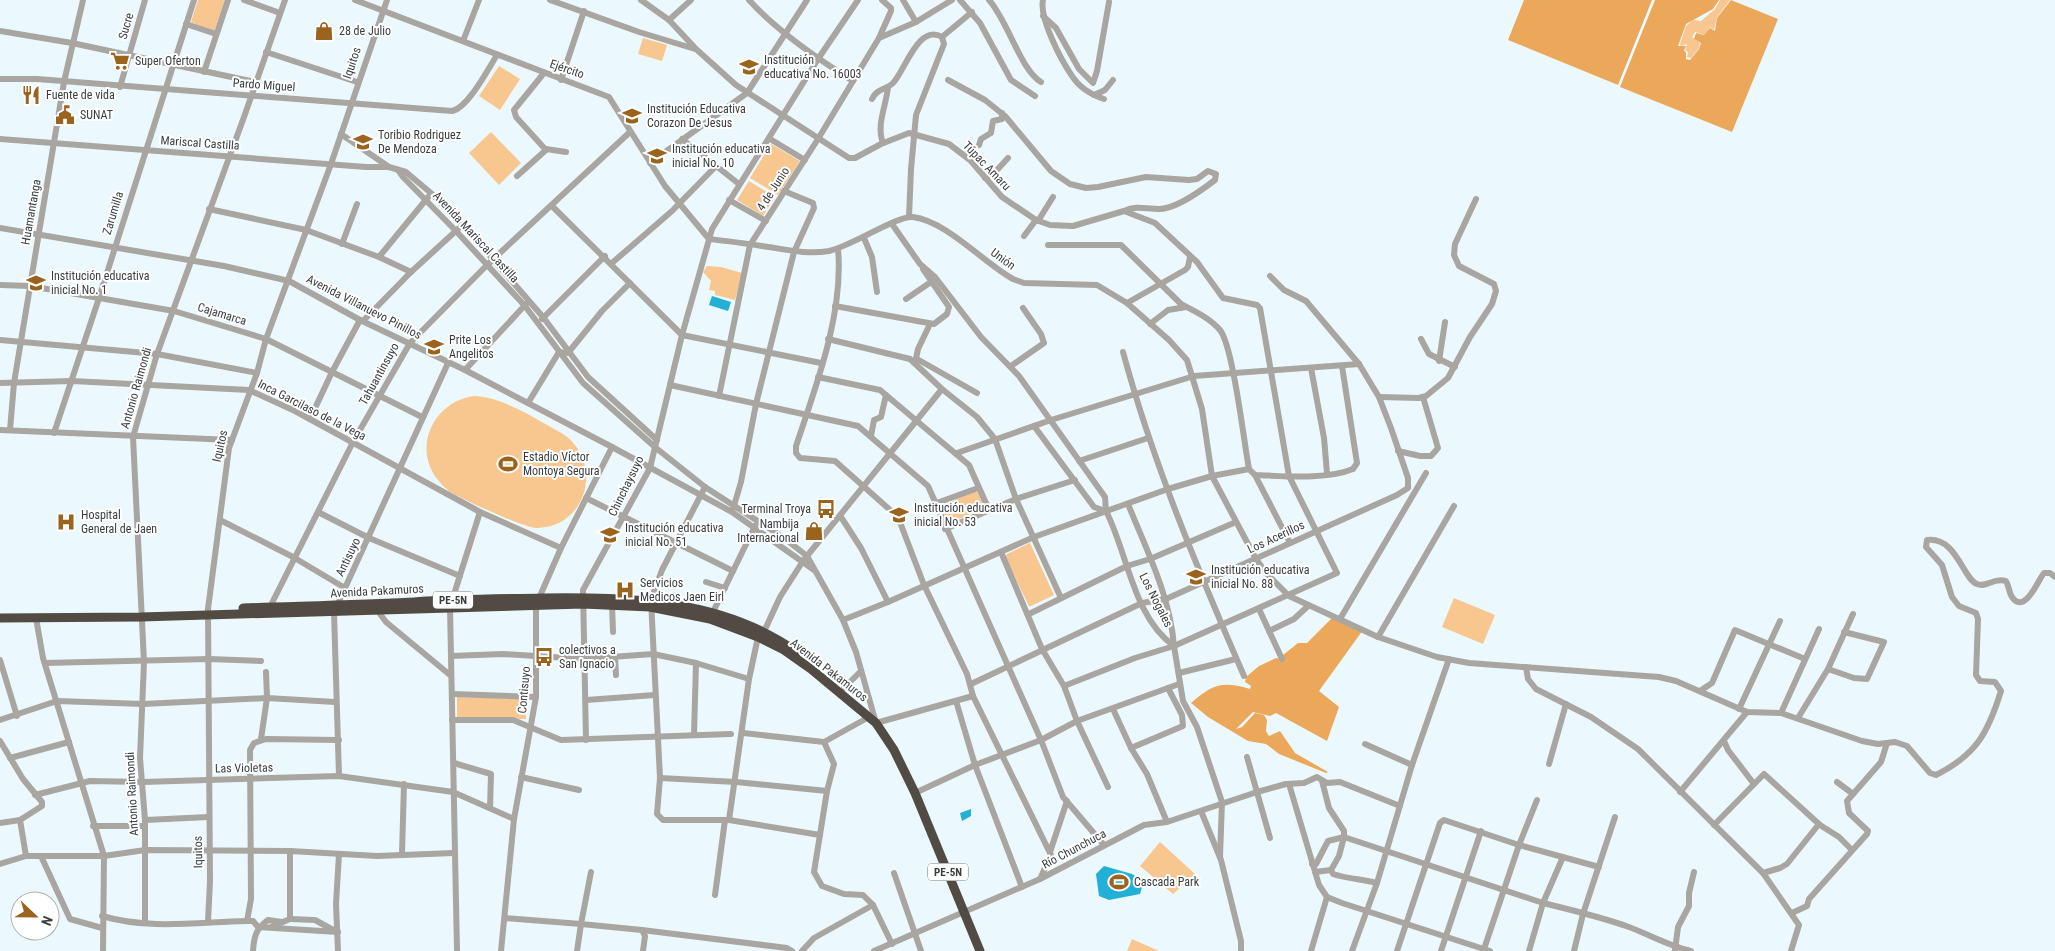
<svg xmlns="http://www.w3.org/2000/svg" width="2055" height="951" viewBox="0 0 2055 951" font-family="'Roboto Condensed',sans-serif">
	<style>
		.green { fill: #f8c68f }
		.forest { fill: #eba75a }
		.water { fill: #22b0d6 }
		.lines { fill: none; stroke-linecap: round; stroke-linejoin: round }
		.minor { stroke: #a9a5a1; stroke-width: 6 }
		.highway { stroke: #524b43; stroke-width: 9 }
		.labels { text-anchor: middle; stroke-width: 4; stroke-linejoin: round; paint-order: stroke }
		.shield { fill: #fff; stroke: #747879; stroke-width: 1 }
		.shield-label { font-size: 11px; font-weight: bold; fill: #383e40 }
		.street-label { font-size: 12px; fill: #383e40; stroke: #fff }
		.poi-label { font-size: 12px; fill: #383e40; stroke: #fff; text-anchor: start }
	</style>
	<rect width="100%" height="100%" fill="#ebf9ff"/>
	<g class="green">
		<polygon points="198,0 225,0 214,32 191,22"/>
		<polygon points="1720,0 1730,0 1717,17 1714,30 1710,27 1705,35 1695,32 1692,37 1700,43 1699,48 1691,58 1687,57 1688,52 1685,50 1687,44 1681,46 1680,44 1686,26 1693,20 1701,21 1715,9"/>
		<polygon points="643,38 667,45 662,61 638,54"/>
		<polygon points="499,66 520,79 500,110 479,96"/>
		<polygon points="491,132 521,163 499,185 469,153"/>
		<polygon points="771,144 800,161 778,195 750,178"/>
		<polygon points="749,181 775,197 763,216 737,200"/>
		<polygon points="707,266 721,267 742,273 735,300 715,295 715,291 709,290 711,281 703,272"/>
		<path d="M475,396C505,398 532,417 558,431C605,456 590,528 536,528C525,528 459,498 449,491C445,488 441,484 438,480C411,447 435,400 475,396Z"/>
		<polygon points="973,491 978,492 985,508 947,524 940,507"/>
		<polygon points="1030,543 1054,595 1031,606 1029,606 1005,557 1007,554"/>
		<polygon points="1454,598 1495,615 1483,644 1442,627"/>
		<polygon points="457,697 526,699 526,719 457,717"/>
		<polygon points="1160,842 1195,874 1173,894 1140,866"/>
		<polygon points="1132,939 1159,951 1127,951"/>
	</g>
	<g class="forest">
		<polygon points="1524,0 1652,0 1618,85 1508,40"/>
		<polygon points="1655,0 1719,0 1713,9 1686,24 1678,46 1686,46 1684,50 1686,53 1686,59 1690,60 1699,49 1701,43 1694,39 1696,33 1704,35 1710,28 1715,31 1717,18 1731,0 1778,19 1732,132 1620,87"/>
		<path d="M1334,616L1363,630L1319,691L1339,707L1327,741L1276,713L1270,716L1253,712L1236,729L1242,727L1255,713L1264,715L1267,720L1266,731L1269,736L1280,731L1295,753L1328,772L1326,773L1279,754L1266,744L1248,741L1208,717L1191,703C1213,684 1222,681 1250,689L1251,686L1245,682L1246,677L1259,666L1276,658L1283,660V655L1298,643H1307Z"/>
	</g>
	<g class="water">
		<polygon points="712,296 731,302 728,311 709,305"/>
		<polygon points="971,809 971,816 962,821 960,813"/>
		<polygon points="1104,866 1132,874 1140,879 1142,887 1140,894 1109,900 1099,896 1096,874"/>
	</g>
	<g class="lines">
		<g class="minor">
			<polyline points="244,0 280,13"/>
			<polyline points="355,0 609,97 665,186 709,239"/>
			<polyline points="550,0 639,32 695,49"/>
			<polyline points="641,0 669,20 696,49 736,85 849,158 855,158 881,144 909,133 949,144 970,160 1002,197 1036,220 1050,225 1073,226 1124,211 1155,223 1197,262 1223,298 1257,305 1260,308 1289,476 1337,573 1174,646 1135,658 1064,686"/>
			<path d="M749,0C776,30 818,59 853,81"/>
			<polyline points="903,0 916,22"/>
			<polyline points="960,0 980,23 1011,80 1035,96"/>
			<path d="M989,0C1008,21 1020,69 1041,82"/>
			<path d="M1043,0C1039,18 1061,60 1072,76C1079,87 1092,95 1104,99"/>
			<polyline points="1043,16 1056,28 1079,69 1093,83 1097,71 1109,2"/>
			<polyline points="669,20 691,0"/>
			<polyline points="186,24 216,34"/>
			<polyline points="0,31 72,43 255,82"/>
			<polyline points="942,37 972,12"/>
			<polyline points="879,38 916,22 952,0"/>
			<polyline points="463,41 479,0"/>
			<polyline points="266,52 357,82"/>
			<polyline points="204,72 228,0"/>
			<path d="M0,79H37L452,111C468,108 488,69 497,55"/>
			<polyline points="561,80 584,11"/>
			<path d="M948,80L985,100L1005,116L1051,171L1070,184L1086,188L1098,187L1146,177L1189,180L1197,179L1208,171L1216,174L1215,180C1202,190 1175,209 1159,209C1145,209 1137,205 1124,211"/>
			<polyline points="120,87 145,0"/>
			<polyline points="1094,95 1105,90 1113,80"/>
			<path d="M872,99C876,89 886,90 893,83C905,71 918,23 942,37L944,44L916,115L911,169L909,217"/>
			<polyline points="341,134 389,167"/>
			<polyline points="0,139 366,167 389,167 406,172 432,194 478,242 543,317 588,377 657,440"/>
			<polyline points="682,139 739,184"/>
			<polyline points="770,139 805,160"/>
			<path d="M883,143C876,125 886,107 888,87"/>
			<polyline points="979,145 981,139 991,133 993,121 1002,119 1002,113"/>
			<polyline points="546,149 566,152"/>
			<polyline points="650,163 747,93 807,0"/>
			<polyline points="398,170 403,177 456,231 525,306 583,383 656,448 705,487 784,538 807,556 843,620 856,652 876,723 973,696"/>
			<polyline points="517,176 546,150 516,117 514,110 544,73"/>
			<polyline points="985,178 997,170 1008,158"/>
			<polyline points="729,200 766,221"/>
			<polyline points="552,206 682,335 821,363"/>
			<polyline points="209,209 306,230 379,257 411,272"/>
			<polyline points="1038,221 1053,197"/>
			<path d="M892,224L920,264L935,277L981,337L1019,376L1105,497L1106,511C1128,554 1133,617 1174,646L1183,701L1197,727L1222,802L1220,857"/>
			<polyline points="0,228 224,266 289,281 360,320 465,370 612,447 732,512 814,570"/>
			<polyline points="1024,236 1036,220"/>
			<polyline points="864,238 872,257 877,292"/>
			<path d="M709,239C726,241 744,243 762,246C784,249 806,255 829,251C852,246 898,215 913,217C946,221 984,263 1013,279L1024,283L1097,285L1127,303L1169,340L1187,360L1202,409L1212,476L1256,559L1267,574L1289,596L1378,637L1437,657L1469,663L1659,677L1676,681L1747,712L1781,713L1862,741L1878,744L1895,742L1907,746L1930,773L1936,775C1976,755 1988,733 2001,691L1995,682L1980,681L1976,675L1978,619L1976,613L1959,606L1952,597L1942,565L1926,547L1927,540C1956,536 1963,579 1977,584C1987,588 1993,577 2006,581C2009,586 2009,593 2012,597C2025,616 2039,578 2044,573H2050L2055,577"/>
			<polyline points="342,244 357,204"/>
			<path d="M1048,245H1121L1181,304C1194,311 1210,318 1220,330C1233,346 1244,443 1249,469"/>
			<path d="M838,249C844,313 816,386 796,446V453L800,458L835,461L898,517L924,585L967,674L973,696L1051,855L1040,879"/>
			<polyline points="379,257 429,196"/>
			<polyline points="612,263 672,211 716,166"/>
			<polyline points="0,285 30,286 174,311 266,339 422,417"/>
			<polyline points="906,299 931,282"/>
			<polyline points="1127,303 1185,270 1188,267 1190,257"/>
			<polyline points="835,306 934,324 947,314 949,307 923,269"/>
			<polyline points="542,319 605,256"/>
			<polyline points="363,321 411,272 458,229"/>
			<polyline points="1150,324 1168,310 1186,307"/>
			<polyline points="828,339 910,359 942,389 977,417 995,439 1016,499 1061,598"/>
			<polyline points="1421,339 1429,354 1455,367"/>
			<polyline points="0,340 157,354 257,373"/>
			<path d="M1123,352C1153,463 1198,570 1244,676"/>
			<polyline points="917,359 977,393"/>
			<polyline points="1439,361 1445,322"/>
			<polyline points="915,363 918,349 930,324"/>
			<polyline points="1011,366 1044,343 1041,334 1023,308"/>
			<polyline points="1311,368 1324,438 1327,473"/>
			<polyline points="465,370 526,304"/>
			<polyline points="818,377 880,390 969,465 989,510"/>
			<polyline points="0,383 72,381 249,390 295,411 480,512 561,548"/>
			<polyline points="670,385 858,426 928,486 1041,740 1063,797 1104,845"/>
			<polyline points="719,396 750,245 818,139 879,38 891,11 891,8 882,0"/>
			<polyline points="1379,397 1419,398 1426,396 1448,378 1470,337 1492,304 1496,291 1494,284 1459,266 1454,255 1455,244 1476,199"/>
			<polyline points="528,403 559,352 568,353 602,311 630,283"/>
			<polyline points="310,419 332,372 360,320"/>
			<polyline points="1034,426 1094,507 1106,511"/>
			<polyline points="0,430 232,440"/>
			<polyline points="10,430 14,383 64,82 83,0"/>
			<polyline points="54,433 99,298 194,0"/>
			<polyline points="871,436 874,420 881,417 886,395"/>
			<polyline points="1398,451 1420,456 1431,456 1438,448 1423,397"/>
			<polyline points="957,453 1051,420 1194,376 1359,364"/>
			<polyline points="1079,461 1148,438"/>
			<polyline points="1255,475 1290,543"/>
			<polyline points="705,487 662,570 651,600 660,778 657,814 663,820 729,820"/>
			<polyline points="586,498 733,571"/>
			<polyline points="934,504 978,488"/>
			<path d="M1128,504C1147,551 1170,596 1174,646"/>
			<polyline points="733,509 741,482 756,404 794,252 814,208 813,203 784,191"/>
			<polyline points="318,512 369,538 460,576"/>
			<polyline points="841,517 861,548 888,602"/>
			<polyline points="220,520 293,557 345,588"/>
			<polyline points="945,529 1016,499 1075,480"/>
			<polyline points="1001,552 1042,649 1064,686 1077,721 1108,787"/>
			<polyline points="706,582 725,588"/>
			<polyline points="612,604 613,632"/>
			<polyline points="270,607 353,442 410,343 487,265 630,132"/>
			<polyline points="1259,609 1282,659"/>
			<polyline points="377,610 386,622 450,675"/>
			<polyline points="1029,614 1127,566 1150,559 1236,522"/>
			<polyline points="711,616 755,526"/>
			<polyline points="36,618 43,658 104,856 103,951"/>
			<polyline points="1340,619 1426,473"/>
			<path d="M843,620L888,602L1034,537L1168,489L1212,476L1249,469L1255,475C1285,476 1326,480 1353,469L1357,463L1342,366"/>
			<polyline points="1269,631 1294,619 1308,606"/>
			<polyline points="762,636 780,597 803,561 942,389"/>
			<polyline points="758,637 749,679 729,820 820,835"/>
			<polyline points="1378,637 1454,506"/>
			<polyline points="451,656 503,654 583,659 653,654 696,663 749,679"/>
			<polyline points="615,657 616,675"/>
			<polyline points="0,660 17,716"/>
			<polyline points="45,663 209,659 261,661"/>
			<polyline points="1526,667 1528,679 1536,689 1591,717 1638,749 1763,873 1799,925 1791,951"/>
			<polyline points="1828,669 1854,678 1867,679 1884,642 1844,632"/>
			<polyline points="1179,673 1236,659"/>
			<polyline points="971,684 1142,603 1166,599 1397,495 1408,488 1408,478 1391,428 1379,397 1359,364 1306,301 1284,290 1270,276"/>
			<polyline points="844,688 860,672"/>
			<polyline points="1700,691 1712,683 1735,630 1805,659"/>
			<polyline points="452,694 536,697"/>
			<polyline points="586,700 655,695"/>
			<polyline points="956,701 975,765 1022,887"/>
			<polyline points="1113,709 1131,748 1147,774 1167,822"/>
			<polyline points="1739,709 1780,621"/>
			<polyline points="1781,713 1819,629"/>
			<polyline points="1798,718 1828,669 1853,614"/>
			<polyline points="0,720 57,701 143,704 267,698 335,702"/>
			<polyline points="452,720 513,720 561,740 731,734"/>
			<polyline points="743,733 824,742 834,764 827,791 814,872 822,886 844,894 863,895 873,905 892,944"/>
			<polyline points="694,735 696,663"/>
			<polyline points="261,739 267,698 266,672"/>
			<polyline points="586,740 583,590 650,468 682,335 712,229 818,59 858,0"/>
			<polyline points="0,741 23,779 42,802 42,806 20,820 0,823"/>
			<polyline points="1724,741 1728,750 1754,784"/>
			<polyline points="824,742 869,717"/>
			<polyline points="1365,744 1412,765"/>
			<polyline points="1131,748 1183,726 1182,715 1168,688"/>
			<polyline points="1247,757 1270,838"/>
			<polyline points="10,758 69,742"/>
			<polyline points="454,763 491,774 490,808"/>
			<polyline points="1549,764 1566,704"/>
			<polyline points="339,776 334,612 448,363"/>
			<polyline points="521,777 579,790"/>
			<polyline points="660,778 736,782 827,791"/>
			<polyline points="1837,782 1853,794"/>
			<polyline points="1289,784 1319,885 1327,897 1342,903 1490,951"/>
			<polyline points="1680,792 1747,712"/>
			<polyline points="915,793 975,765 1041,740 1077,721 1179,684"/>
			<polyline points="35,795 90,781 143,782 339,776 453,792 514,819"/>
			<polyline points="1201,811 1221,860 1241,941 1241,951"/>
			<polyline points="20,820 26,856"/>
			<polyline points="145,820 209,817"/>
			<polyline points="1714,825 1764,774 1820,825 1839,837 1852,850"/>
			<polyline points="93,826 145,826"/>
			<polyline points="1050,852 1067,801"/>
			<polyline points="402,854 404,784"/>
			<polyline points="41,856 70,919 102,928"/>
			<polyline points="0,864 26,856 104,856 145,850 290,851 377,856 454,853"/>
			<polyline points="1312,864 1316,864 1328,841 1344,837 1344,831 1329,808 1322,781"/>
			<path d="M1331,870L1333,874C1348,879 1362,879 1377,883"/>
			<polyline points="591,872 581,924 642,930 645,936 643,951"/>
			<path d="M1315,872L1331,870L1339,856L1344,837L1543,903C1572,910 1601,917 1629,927C1650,935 1669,946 1691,951"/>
			<polyline points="894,873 921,951"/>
			<polyline points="1763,873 1780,868 1787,864 1819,824"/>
			<polyline points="715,895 725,820"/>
			<polyline points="1792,913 1807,906 1809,899 1867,834 1868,831 1849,813 1847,801 1881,762 1887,743"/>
			<path d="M102,916C150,930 198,922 247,921H253L258,927L338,932"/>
			<polyline points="505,918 581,924 577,951"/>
			<polyline points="290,919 315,920 335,931"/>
			<polyline points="247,921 251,899 250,750 254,743 266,739 339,740"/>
			<polyline points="208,922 210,881 208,609 229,448 257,373 266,339 331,164 387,0"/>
			<polyline points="145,923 145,820 140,758 144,662 133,437 157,354 244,117 285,0"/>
			<polyline points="271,927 290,919 290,851"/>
			<polyline points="642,930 787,948 792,951"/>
			<polyline points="1484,949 1519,845 1537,800"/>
			<polyline points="1675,950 1678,927 1689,906 1689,893 1694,872"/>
			<path d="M253,951C254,936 256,929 268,920L282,922"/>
			<polyline points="338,951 336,904 339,854"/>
			<polyline points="457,951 450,607 480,512"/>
			<polyline points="501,951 514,819 536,697 536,605 561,548 612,447"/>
			<polyline points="802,951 814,938 873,905"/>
			<polyline points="874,951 1040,879 1144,825 1167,822 1257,792 1286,784 1304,783 1317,777 1327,783 1340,782 1400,806"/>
			<polyline points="1311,951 1327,897"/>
			<polyline points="1352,951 1377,883 1412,765 1449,659"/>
			<polyline points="1397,951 1440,823 1444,820 1519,845 1599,867"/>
			<polyline points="1441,951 1481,831"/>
			<polyline points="1529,951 1543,903 1563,857"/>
			<polyline points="1574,951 1583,914 1615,817"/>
		</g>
		<g class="highway">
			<path d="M243,608C300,606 357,605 414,602C457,599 499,599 542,598C631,597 722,599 797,652"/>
			<polyline points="0,618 141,617 583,604 650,607 710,619 758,637 784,650 811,669 876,723 894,750 915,793 980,951"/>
		</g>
	</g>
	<defs>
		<g id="shop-bare" transform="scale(1.5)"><path d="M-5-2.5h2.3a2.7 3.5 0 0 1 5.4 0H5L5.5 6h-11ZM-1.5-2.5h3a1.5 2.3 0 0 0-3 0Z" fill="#9b641e" stroke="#fff" stroke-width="2.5" paint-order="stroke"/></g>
		<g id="supermarket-bare" transform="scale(1.5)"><path d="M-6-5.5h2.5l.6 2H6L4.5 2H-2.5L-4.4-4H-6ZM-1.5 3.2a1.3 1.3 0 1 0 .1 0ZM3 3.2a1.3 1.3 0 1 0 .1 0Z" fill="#9b641e" stroke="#fff" stroke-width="2.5" paint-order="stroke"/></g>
		<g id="school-bare" transform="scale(1.5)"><path d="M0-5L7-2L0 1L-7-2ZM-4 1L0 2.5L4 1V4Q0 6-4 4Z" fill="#9b641e" stroke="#fff" stroke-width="2.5" paint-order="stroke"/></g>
		<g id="restaurant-bare" transform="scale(1.5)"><path d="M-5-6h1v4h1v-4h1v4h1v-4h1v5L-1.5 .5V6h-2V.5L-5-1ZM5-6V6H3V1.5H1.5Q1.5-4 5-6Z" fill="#9b641e" stroke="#fff" stroke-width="2.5" paint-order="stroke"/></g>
		<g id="civic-bare" transform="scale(1.5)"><path d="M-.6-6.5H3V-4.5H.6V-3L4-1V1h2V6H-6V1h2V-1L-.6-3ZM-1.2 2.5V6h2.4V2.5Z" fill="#9b641e" stroke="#fff" stroke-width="2.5" paint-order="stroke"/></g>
		<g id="stadium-bare" transform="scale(1.5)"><path d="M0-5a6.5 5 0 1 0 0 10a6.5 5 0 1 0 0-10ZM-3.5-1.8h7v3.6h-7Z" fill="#9b641e" stroke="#fff" stroke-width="2.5" paint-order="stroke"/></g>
		<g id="bus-bare" transform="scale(1.5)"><path d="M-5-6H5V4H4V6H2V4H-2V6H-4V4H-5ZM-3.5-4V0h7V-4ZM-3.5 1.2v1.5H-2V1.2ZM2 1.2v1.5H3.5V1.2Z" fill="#9b641e" stroke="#fff" stroke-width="2.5" paint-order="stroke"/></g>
		<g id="hospital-bare" transform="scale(1.5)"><path d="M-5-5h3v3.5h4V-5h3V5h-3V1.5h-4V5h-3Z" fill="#9b641e" stroke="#fff" stroke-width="2.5" paint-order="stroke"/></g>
	</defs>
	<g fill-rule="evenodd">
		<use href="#shop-bare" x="324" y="31"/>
		<use href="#supermarket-bare" x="120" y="61"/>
		<use href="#school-bare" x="749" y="67"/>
		<use href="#restaurant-bare" x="31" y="95"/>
		<use href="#civic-bare" x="65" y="115"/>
		<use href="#school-bare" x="632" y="116"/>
		<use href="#school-bare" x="363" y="142"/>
		<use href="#school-bare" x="657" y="156"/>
		<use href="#school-bare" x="36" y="283"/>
		<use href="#school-bare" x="434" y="347"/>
		<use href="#stadium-bare" x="508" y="464"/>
		<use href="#bus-bare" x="826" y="509"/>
		<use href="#school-bare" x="899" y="515"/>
		<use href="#hospital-bare" x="66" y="522"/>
		<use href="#shop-bare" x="814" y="531"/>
		<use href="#school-bare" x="610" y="535"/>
		<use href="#school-bare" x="1196" y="577"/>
		<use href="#hospital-bare" x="625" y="590"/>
		<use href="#bus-bare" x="544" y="657"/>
		<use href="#stadium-bare" x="1119" y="882"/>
	</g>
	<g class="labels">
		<g class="shield">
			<rect x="433" y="591.5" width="40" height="17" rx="4"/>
			<rect x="928" y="863.5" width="40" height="17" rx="4"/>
		</g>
		<g class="shield-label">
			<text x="453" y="604">PE-5N</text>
			<text x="948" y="876">PE-5N</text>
		</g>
		<g class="street-label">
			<text transform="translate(126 26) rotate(-74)" y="4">Sucre</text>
			<text transform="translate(352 63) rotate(-71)" y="4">Iquitos</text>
			<text transform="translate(567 69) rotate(19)" y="4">Ejército</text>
			<text transform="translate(264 85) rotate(4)" y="4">Pardo Miguel</text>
			<text transform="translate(200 143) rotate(4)" y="4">Mariscal Castilla</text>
			<text transform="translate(987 166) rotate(46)" y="4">Túpac Amaru</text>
			<text transform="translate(773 189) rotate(-57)" y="4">4 de Junio</text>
			<text transform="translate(31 212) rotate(-80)" y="4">Huamantanga</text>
			<text transform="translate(113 213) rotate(-73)" y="4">Zarumilla</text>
			<text transform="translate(476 237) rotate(47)" y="4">Avenida Mariscal Castilla</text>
			<text transform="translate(1003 259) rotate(36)" y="4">Unión</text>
			<text transform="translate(364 307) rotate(27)" y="4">Avenida Villanuevo Pinillos</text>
			<text transform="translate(222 314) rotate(17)" y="4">Cajamarca</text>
			<text transform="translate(379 374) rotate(-61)" y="4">Tahuantinsuyo</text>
			<text transform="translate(136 388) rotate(-74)" y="4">Antonio Raimondi</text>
			<text transform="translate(312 410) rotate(27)" y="4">Inca Garcilaso de la Vega</text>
			<text transform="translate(220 446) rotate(-77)" y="4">Iquitos</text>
			<text transform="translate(626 486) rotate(-64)" y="4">Chinchaysuyo</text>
			<text transform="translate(1276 537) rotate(-25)" y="4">Los Acerillos</text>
			<text transform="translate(348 557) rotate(-64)" y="4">Antisuyo</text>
			<text transform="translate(377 591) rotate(-3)" y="4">Avenida Pakamuros</text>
			<text transform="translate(1156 600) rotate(63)" y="4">Los Nogales</text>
			<text transform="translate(829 670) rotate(38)" y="4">Avenida Pakamuros</text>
			<text transform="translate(524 690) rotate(-85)" y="4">Contisuyo</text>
			<text transform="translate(244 768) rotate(-1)" y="4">Las Violetas</text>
			<text transform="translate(132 794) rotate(-93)" y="4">Antonio Raimondi</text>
			<text transform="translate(1074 849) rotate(-28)" y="4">Río Chunchuca</text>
			<text transform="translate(198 852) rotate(-91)" y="4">Iquitos</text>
		</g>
		<g class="poi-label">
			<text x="339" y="35">28 de Julio</text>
			<text x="764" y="64">Institución<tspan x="764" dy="14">educativa No. 16003</tspan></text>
			<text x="135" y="65">Super Oferton</text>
			<text x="46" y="99">Fuente de vida</text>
			<text x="647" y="113">Institución Educativa<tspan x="647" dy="14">Corazon De Jesus</tspan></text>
			<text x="80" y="119">SUNAT</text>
			<text x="378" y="139">Toribio Rodriguez<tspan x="378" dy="14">De Mendoza</tspan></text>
			<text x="672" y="153">Institución educativa<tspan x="672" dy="14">inicial No. 10</tspan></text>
			<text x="51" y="280">Institución educativa<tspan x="51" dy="14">inicial No. 1</tspan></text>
			<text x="449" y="344">Prite Los<tspan x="449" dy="14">Angelitos</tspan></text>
			<text x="523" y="461">Estadio Víctor<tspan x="523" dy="14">Montoya Segura</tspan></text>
			<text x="914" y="512">Institución educativa<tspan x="914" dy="14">inicial No. 53</tspan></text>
			<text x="811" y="513" text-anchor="end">Terminal Troya</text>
			<text x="81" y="519">Hospital<tspan x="81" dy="14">General de Jaen</tspan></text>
			<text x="799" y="528" text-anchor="end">Nambija<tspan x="799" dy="14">Internacional</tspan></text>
			<text x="625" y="532">Institución educativa<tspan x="625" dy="14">inicial No. 51</tspan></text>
			<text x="1211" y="574">Institución educativa<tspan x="1211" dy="14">inicial No. 88</tspan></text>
			<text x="640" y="587">Servicios<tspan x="640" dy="14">Medicos Jaen Eirl</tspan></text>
			<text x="559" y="654">colectivos a<tspan x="559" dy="14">San Ignacio</tspan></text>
			<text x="1134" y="886">Cascada Park</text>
		</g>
	</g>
	<g transform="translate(35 916) rotate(112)"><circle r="24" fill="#ffffff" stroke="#afb2b3"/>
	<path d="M0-4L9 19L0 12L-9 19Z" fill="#9b641e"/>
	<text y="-8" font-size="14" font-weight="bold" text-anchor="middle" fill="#383e40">N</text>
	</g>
</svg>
